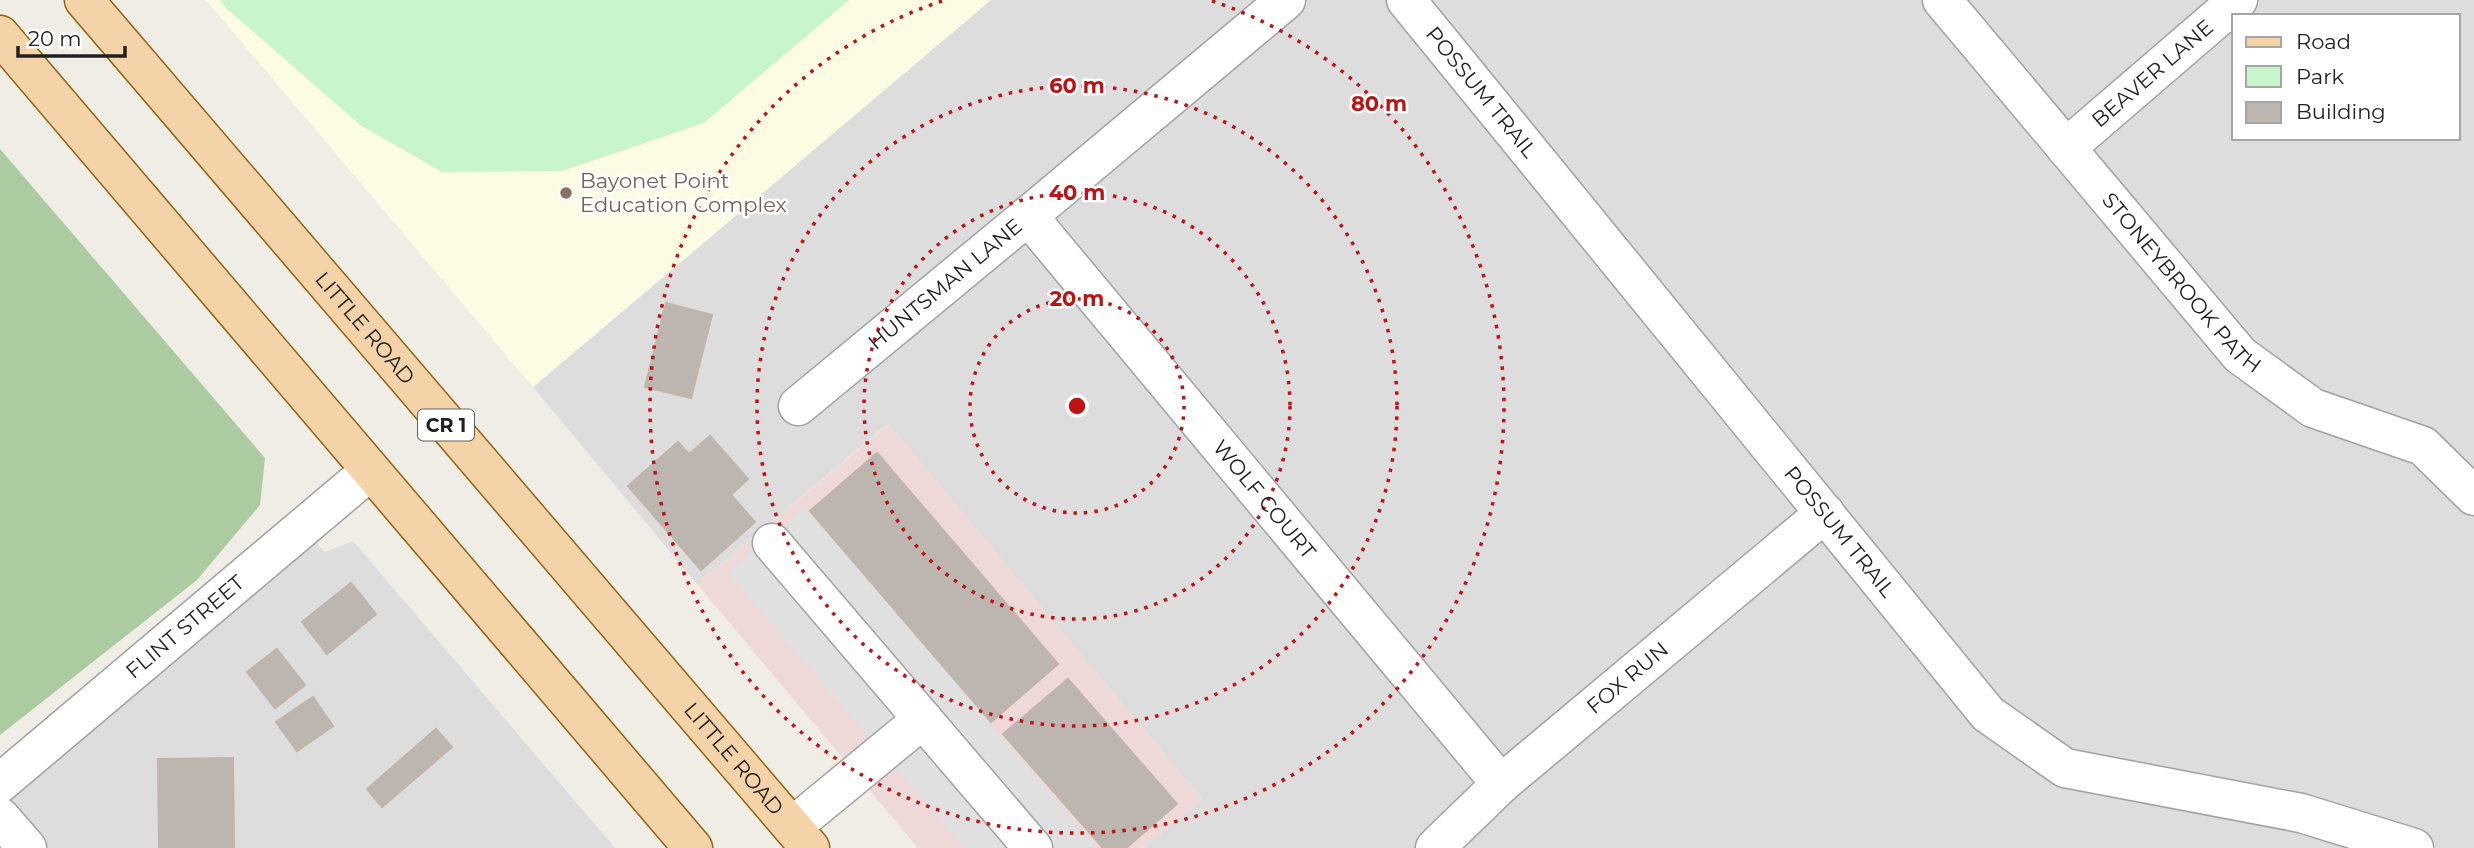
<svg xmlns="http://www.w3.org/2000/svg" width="2474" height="848" viewBox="0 0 2474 848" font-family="Montserrat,sans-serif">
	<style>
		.residential { fill: #dedddd; fill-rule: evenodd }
		.commercial { fill: #efd9d8 }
		.education { fill: #fcfce4 }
		.forest { fill: #accba0 }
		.park { fill: #c9f5cd }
		.parking { fill: #e0e0e0 }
		.building { fill: #bdb6b0; stroke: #c0b4ab; stroke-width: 2 }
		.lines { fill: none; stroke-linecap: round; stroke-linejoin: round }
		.minor-casing { stroke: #a1a1a1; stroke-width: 41 }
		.major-casing { stroke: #8e640e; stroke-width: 41 }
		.minor { stroke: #fff; stroke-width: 38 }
		.major { stroke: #f4d3a8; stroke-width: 38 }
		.ring { fill: none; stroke: #bd1313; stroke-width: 3.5; stroke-dasharray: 3.5 7 }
		.education-dot { fill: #8d6e63; stroke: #fff; stroke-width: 2.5 }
		.labels { text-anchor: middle; stroke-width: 5; stroke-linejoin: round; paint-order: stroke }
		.shield { fill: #fff; stroke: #636363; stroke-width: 2 }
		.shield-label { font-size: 19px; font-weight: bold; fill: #202020 }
		.street-label { font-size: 21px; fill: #202020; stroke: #fff }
		.education-label { font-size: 21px; fill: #785e54; stroke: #fff; text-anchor: start }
		.centre { fill: #bd1313; stroke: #fff; stroke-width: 3.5 }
		.ring-label { font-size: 21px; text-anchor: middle; font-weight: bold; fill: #bd1313; stroke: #fff; stroke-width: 5; stroke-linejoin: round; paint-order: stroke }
	</style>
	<rect width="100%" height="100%" fill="#f0ede7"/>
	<g class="residential">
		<path d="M991,0H2474V848H1143L1202,799L888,424L697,584L533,387ZM2234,16H2458V138H2234Z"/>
		<polygon points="353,541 615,848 0,848 0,809 315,542 325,552"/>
	</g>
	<polygon class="commercial" points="889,424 1202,799 1143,848 918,848 697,584"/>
	<polygon class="education" points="206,0 991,0 533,387"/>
	<polygon class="forest" points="0,149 265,458 260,505 197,580 0,735"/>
	<polygon class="park" points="220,0 849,0 704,123 562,171 442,172 360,125 225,7"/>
	<polygon class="parking" points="805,507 1097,848 964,848 728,573"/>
	<g class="building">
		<polygon points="666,303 712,315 691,398 645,387"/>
		<polygon points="710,436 748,479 731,495 755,522 701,570 628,486 678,442 689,454"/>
		<polygon points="877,453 1058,664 991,722 810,511"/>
		<polygon points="351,583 376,614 327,654 302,622"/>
		<polygon points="277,649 305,685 275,708 247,672"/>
		<polygon points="1068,679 1177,804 1126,848 1103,848 1003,734"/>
		<polygon points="313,697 333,726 297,751 276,722"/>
		<polygon points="436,729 452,747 382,807 367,789"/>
		<polygon points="233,758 234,848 159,848 158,759"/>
	</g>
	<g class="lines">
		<g class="minor-casing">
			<g id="minor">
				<path id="s1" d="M1406,0L1988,714L2065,768L2301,813L2414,848"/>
				<path id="s2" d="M1942,0L2240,355L2313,408L2423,446L2474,496"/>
				<path id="s3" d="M2066,148L2238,0"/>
				<path id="s4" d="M1028,216L1501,784"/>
				<path id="s5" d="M798,406L1028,216L1286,0"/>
				<polyline points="772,543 1033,848"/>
				<path id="s6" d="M0,783L370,471"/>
				<polyline points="0,817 27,848"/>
				<polyline points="792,827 923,719"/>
				<path id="s7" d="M1435,848L1501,784L1825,513"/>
			</g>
		</g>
		<g class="major-casing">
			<g id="major">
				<path id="s8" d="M84,0L810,848"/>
				<polyline points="0,35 693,848"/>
			</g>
		</g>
		<use href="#minor" class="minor"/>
		<use href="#major" class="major"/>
	</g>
	<g class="ring">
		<circle cx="1077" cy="406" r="107"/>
		<circle cx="1077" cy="406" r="213"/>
		<circle cx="1077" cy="406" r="320"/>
		<path d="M1212 1A427 427 0 1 1 942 1"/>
	</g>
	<circle class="education-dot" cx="566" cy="193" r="7"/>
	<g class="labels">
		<rect class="shield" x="418" y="409.5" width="56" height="31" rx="5"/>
		<g class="shield-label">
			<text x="446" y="432">CR 1</text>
		</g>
		<g class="street-label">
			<text dy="7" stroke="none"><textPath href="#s3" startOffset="114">BEAVER LANE</textPath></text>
			<text dy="7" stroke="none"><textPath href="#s1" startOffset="119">POSSUM TRAIL</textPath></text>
			<text dy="7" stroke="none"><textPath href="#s2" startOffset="371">STONEYBROOK PATH</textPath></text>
			<text dy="7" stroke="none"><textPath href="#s5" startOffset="191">HUNTSMAN LANE</textPath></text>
			<text dy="7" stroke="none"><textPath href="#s8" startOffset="432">LITTLE ROAD</textPath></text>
			<text dy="7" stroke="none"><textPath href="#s4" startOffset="369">WOLF COURT</textPath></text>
			<text dy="7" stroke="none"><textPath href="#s1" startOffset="686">POSSUM TRAIL</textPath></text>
			<text dy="7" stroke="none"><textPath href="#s6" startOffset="242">FLINT STREET</textPath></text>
			<text dy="7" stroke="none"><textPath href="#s7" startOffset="257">FOX RUN</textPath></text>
			<text dy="7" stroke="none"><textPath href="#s8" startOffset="999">LITTLE ROAD</textPath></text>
		</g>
		<g class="education-label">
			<text x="580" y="188">Bayonet Point<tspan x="580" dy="24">Education Complex</tspan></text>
		</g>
	</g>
	<circle cx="1077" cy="406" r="10" class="centre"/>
	<g class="ring-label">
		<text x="1077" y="93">60 m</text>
		<text x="1379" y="111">80 m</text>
		<text x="1077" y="200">40 m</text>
		<text x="1077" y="306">20 m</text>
	</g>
	<rect x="2232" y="14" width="228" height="126" fill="#ffffff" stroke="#a6a6a6" stroke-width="2"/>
	<rect x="2246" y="37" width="35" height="10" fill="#f4d3a8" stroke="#a6a6a6" stroke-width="2"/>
	<text x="2296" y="49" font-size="21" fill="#202020">Road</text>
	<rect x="2246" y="66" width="35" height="21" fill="#c9f5cd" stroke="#a6a6a6" stroke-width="2"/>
	<text x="2296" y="84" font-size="21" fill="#202020">Park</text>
	<rect x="2246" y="102" width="35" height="21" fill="#bdb6b0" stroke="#a6a6a6" stroke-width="2"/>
	<text x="2296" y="119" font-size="21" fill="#202020">Building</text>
	<path d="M18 46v10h107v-10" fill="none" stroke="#202020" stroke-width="3.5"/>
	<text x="28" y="46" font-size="21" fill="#202020" stroke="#ffffff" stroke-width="5" paint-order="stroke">20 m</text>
</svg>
